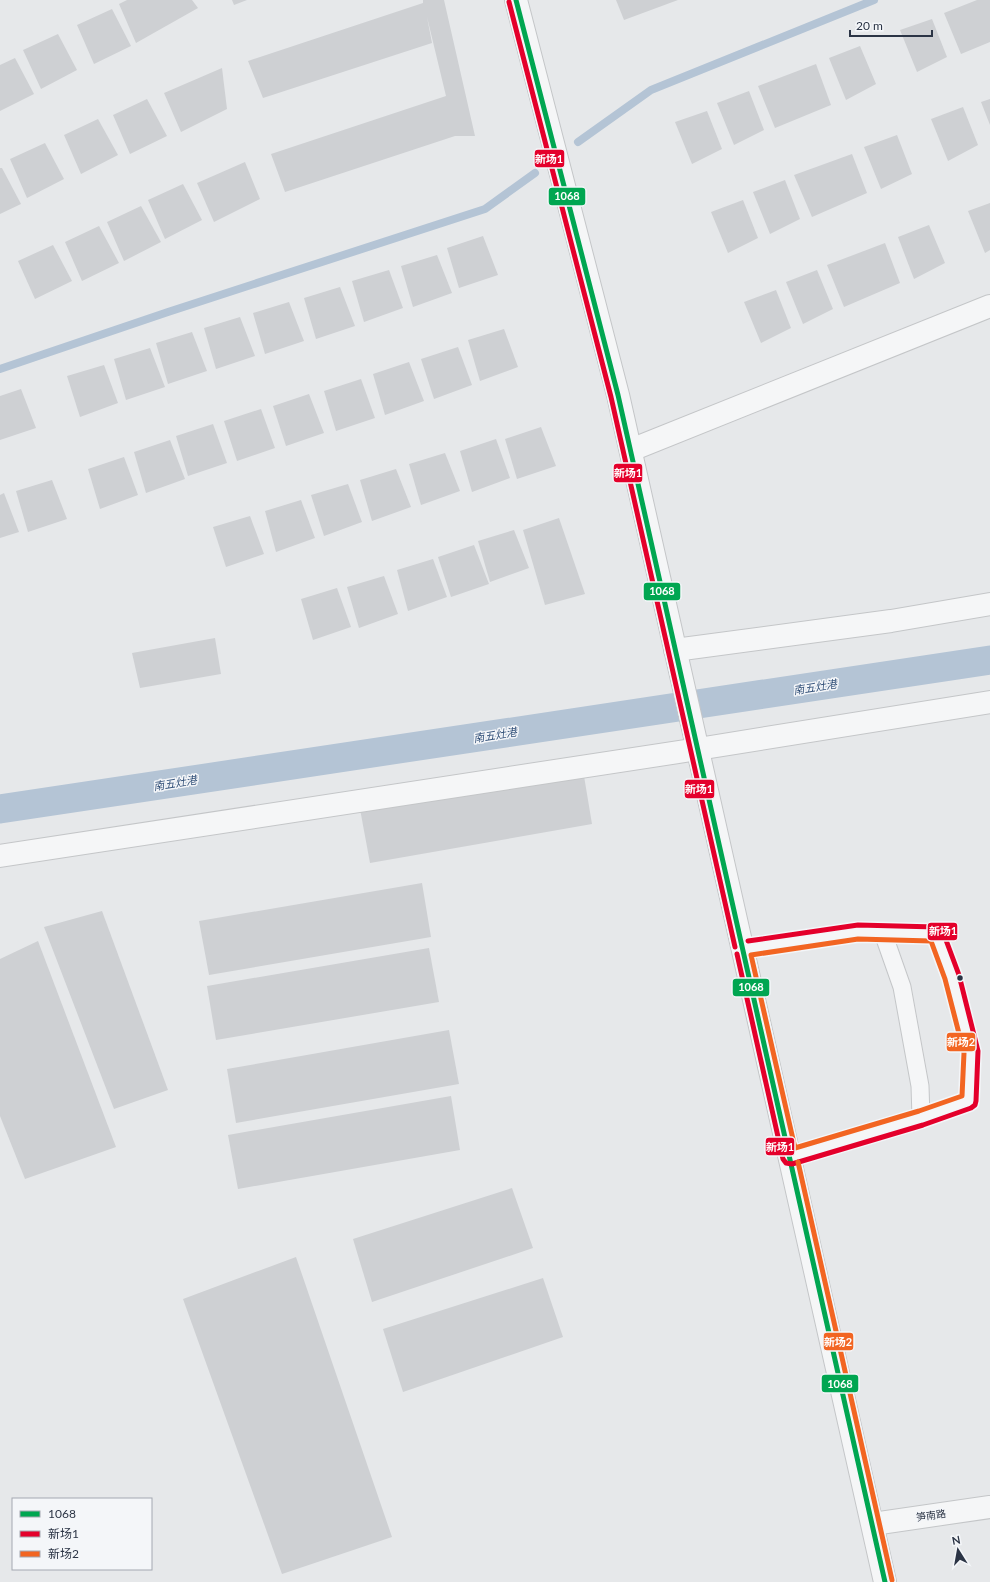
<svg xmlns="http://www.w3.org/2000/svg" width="990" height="1582" viewBox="0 0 990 1582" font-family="Lato,'Noto Sans SC',sans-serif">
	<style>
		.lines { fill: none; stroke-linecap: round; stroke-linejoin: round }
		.stream { stroke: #b4c4d5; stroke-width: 8 }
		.canal { stroke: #b4c4d5; stroke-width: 29 }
		.building { fill: #ced0d3 }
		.service-casing { stroke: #c4c6c8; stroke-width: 19 }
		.minor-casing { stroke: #c4c6c8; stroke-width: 24 }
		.tertiary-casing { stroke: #c4c6c8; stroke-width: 24 }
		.service { stroke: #f5f6f7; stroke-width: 17 }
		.minor { stroke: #f5f6f7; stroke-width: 22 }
		.tertiary { stroke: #f5f6f7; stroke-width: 22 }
		.bus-1-casing { stroke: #f4f6f9; stroke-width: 8 }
		.bus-2-casing { stroke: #f4f6f9; stroke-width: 8 }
		.bus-3-casing { stroke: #f4f6f9; stroke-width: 8 }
		.bus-1 { stroke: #00a651; stroke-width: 5 }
		.bus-2 { stroke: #e4002b; stroke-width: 5 }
		.bus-3 { stroke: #f26522; stroke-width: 5 }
		.bus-dot { fill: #2b3445; stroke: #f4f6f9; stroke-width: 1.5 }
		.labels { text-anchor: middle; stroke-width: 3; stroke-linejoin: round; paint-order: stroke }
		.street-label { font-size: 10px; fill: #2b3445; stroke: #f4f6f9 }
		.water-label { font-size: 11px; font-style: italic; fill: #34527a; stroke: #f4f6f9 }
		.line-badge { stroke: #f4f6f9; stroke-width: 1.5 }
		.badge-label { font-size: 11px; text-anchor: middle; font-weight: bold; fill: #fff }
	</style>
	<rect width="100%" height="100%" fill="#e6e8ea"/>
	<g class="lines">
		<g class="stream">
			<polyline points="578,142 651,90 874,0"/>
			<polyline points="0,369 168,312 485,209 535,173"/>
		</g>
		<polyline class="canal" points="0,809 990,660"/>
	</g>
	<g class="building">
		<polygon points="127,0 192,0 198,8 136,43 119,4"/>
		<polygon points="232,0 247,0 234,5"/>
		<polygon points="423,0 444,0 475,136 455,136 285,192 271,154 446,96 427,17 432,43 263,98 248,61 423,3"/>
		<polygon points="616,0 678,0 624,20"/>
		<polygon points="977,0 990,0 990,42 961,54 944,13"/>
		<polygon points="112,9 131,46 94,64 77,25"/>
		<polygon points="932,19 947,57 917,72 900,30"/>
		<polygon points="58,34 77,70 41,89 23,50"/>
		<polygon points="860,46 876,84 846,100 829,58"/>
		<polygon points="15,58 34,94 0,111 0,65"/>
		<polygon points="816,64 831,105 775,128 758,86"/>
		<polygon points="222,68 227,109 181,132 164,93"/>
		<polygon points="749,91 764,130 734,145 717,103"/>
		<polygon points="147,99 167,136 130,154 113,115"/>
		<polygon points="990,99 990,125 981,102"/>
		<polygon points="963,107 978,145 948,161 931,119"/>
		<polygon points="707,111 722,149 692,164 675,122"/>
		<polygon points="98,119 118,155 81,174 64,135"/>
		<polygon points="897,135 912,174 881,189 864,147"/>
		<polygon points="45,143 64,179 27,198 10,159"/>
		<polygon points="852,154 867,193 812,217 794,175"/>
		<polygon points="245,162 260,199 214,222 197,183"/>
		<polygon points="0,168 2,168 21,204 0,214"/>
		<polygon points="785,180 800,219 770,234 753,192"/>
		<polygon points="183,184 202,220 165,239 148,200"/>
		<polygon points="743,200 758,238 728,253 711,212"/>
		<polygon points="990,203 990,250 985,253 968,211"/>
		<polygon points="141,206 161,242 124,261 107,222"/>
		<polygon points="929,225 945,263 914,279 898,237"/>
		<polygon points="99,226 119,263 82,281 65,242"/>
		<polygon points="483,236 498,275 459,288 447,248"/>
		<polygon points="885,243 900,283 844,307 827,265"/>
		<polygon points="53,245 72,281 35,299 18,261"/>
		<polygon points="437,255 452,293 413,307 401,266"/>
		<polygon points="389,270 403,308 364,322 352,281"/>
		<polygon points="817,270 833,309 803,324 786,282"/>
		<polygon points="340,287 355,326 316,339 304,298"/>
		<polygon points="776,290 791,328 761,343 744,302"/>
		<polygon points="289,302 304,341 265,354 253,313"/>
		<polygon points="240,317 255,356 216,369 204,328"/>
		<polygon points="504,329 518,367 480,381 468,340"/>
		<polygon points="192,332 207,371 168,384 156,343"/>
		<polygon points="458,347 472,385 434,399 421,359"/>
		<polygon points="150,348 165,387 126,400 114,359"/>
		<polygon points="409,362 424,401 385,415 373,374"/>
		<polygon points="104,365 118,403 80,417 67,376"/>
		<polygon points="361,379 375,418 336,431 324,391"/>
		<polygon points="21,389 36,428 0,440 0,396"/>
		<polygon points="309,394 324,433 286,446 273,406"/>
		<polygon points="261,409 275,448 237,461 224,421"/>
		<polygon points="213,424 227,463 188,476 176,436"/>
		<polygon points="541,427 556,466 517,479 505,439"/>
		<polygon points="496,439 510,478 472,492 460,451"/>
		<polygon points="170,440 185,479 146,493 134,452"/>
		<polygon points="445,453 460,491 421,505 409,464"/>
		<polygon points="124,457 138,495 100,509 88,469"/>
		<polygon points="396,469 411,507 372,521 360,480"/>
		<polygon points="52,480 67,519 28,532 16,491"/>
		<polygon points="348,484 362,522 324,536 311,495"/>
		<polygon points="4,493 19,532 0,538 0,495"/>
		<polygon points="301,500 315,538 276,552 265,511"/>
		<polygon points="250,516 264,554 226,567 213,527"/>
		<polygon points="559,518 585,594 545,605 523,530"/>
		<polygon points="514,530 529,568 490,582 478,541"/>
		<polygon points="474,545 489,584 451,597 438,557"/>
		<polygon points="433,559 447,597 408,611 397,570"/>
		<polygon points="384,576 398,614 359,628 347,587"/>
		<polygon points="337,588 351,627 313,640 301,599"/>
		<polygon points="215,638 221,674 140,688 132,653"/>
		<polygon points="583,770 592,824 370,863 360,809"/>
		<polygon points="422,883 431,937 209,975 199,921"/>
		<polygon points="102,911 168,1090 114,1109 44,927"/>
		<polygon points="38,941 116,1147 25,1179 0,1116 0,959"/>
		<polygon points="429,948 439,1002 216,1040 207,986"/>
		<polygon points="449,1030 459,1084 236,1123 227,1069"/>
		<polygon points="451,1096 460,1150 238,1189 228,1135"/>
		<polygon points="512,1188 533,1248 372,1302 353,1239"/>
		<polygon points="296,1257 392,1537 282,1574 183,1299"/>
		<polygon points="543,1278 563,1337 403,1392 383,1329"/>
	</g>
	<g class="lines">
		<g class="service-casing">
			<g id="service">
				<polyline points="883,933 902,987 920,1086 921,1118"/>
				<polyline points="742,949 858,932 936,934 952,977 971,1052 969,1101 921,1118 790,1157"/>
			</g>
		</g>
		<g class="minor-casing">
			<g id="minor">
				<polyline points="631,450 990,306"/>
				<polyline points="675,650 891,621 990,604"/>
				<polyline points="0,856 698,749 990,702"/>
			</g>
		</g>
		<g class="tertiary-casing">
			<g id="tertiary">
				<polyline points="516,0 618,395 885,1582"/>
				<polyline points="873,1524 990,1507"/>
			</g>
		</g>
		<use href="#service" class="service"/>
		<use href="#minor" class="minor"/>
		<use href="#tertiary" class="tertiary"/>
		<g class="bus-1-casing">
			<polyline id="bus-1" points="516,0 618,395 885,1582"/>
		</g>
		<g class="bus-2-casing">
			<g id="bus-2">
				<polyline points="509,2 611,397 735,947"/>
				<polyline points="737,954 783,1159 786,1163 792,1164 923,1125 971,1108 975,1105 976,1101 978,1051 959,975 943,932 940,928 936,927 858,925 748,941"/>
			</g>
		</g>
		<g class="bus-3-casing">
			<g id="bus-3">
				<polygon points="858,939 931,941 945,979 964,1053 962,1096 919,1111 795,1148 751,955"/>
				<polyline points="798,1162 892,1580"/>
			</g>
		</g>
		<use href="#bus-1" class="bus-1"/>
		<use href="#bus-2" class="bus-2"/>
		<use href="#bus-3" class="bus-3"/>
	</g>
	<circle class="bus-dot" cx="960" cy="978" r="3.5"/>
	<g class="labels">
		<g class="street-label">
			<text transform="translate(931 1515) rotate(-8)" y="4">笋南路</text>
		</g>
		<g class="water-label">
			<text transform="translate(815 687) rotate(-9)" y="4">南五灶港</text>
			<text transform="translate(495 735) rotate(-9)" y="4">南五灶港</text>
			<text transform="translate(175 783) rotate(-9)" y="4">南五灶港</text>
		</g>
	</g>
	<g class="line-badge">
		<rect x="534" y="149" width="31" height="19" rx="4" fill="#e4002b"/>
		<rect x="548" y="187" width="38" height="19" rx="4" fill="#00a651"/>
		<rect x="613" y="463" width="30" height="20" rx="4" fill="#e4002b"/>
		<rect x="643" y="582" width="38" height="19" rx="4" fill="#00a651"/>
		<rect x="684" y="779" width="31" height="20" rx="4" fill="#e4002b"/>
		<rect x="927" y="922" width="31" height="19" rx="4" fill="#e4002b"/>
		<rect x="732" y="978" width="38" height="19" rx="4" fill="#00a651"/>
		<rect x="946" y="1032" width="30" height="20" rx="4" fill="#f26522"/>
		<rect x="765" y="1137" width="30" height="19" rx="4" fill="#e4002b"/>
		<rect x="823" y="1332" width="31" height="19" rx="4" fill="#f26522"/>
		<rect x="821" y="1374" width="38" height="19" rx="4" fill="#00a651"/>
	</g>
	<g class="badge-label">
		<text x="549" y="163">新场1</text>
		<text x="567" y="200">1068</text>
		<text x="628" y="477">新场1</text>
		<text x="662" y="595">1068</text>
		<text x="699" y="793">新场1</text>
		<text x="943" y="935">新场1</text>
		<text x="751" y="991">1068</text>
		<text x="961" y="1046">新场2</text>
		<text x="780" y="1151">新场1</text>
		<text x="838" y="1346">新场2</text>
		<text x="840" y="1388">1068</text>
	</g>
	<rect x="12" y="1498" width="140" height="72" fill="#f4f6f9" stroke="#a4a8b1"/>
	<rect x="20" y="1511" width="20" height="6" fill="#00a651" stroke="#a4a8b1"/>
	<text x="48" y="1518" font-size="12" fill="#2b3445">1068</text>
	<rect x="20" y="1531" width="20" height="6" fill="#e4002b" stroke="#a4a8b1"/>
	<text x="48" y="1538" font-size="12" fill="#2b3445">新场1</text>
	<rect x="20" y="1551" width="20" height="6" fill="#f26522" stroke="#a4a8b1"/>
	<text x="48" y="1558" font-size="12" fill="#2b3445">新场2</text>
	<g transform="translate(958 1550) rotate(349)" stroke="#f4f6f9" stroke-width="3" paint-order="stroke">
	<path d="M0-3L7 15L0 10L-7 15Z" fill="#2b3445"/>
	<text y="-6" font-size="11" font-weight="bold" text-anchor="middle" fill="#2b3445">N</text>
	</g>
	<path d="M850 30v6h82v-6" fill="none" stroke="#2b3445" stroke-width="2"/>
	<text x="856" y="30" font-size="12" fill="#2b3445" stroke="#f4f6f9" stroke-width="3" paint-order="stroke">20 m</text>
</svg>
